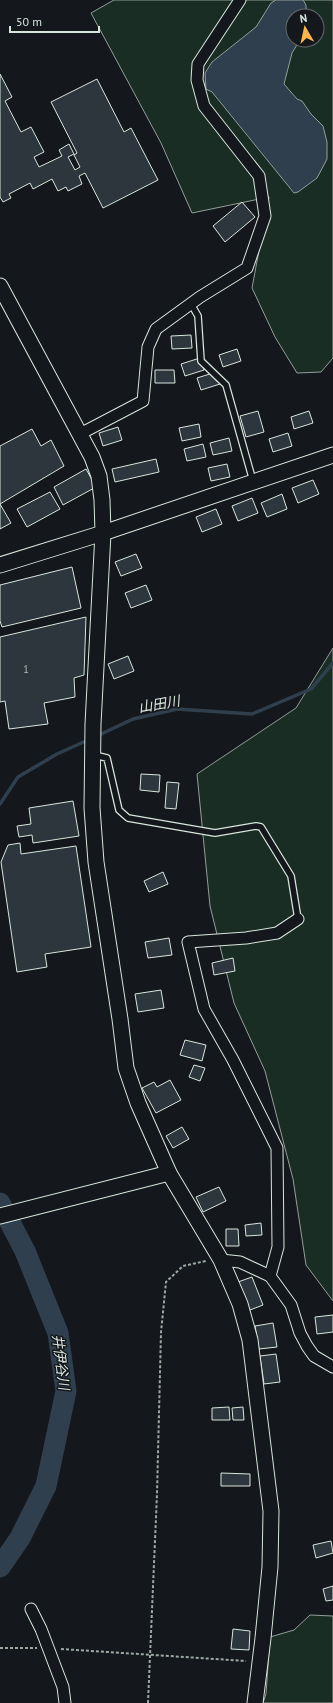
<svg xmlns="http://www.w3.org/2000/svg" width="333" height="1703" viewBox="0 0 333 1703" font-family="'PT Sans','Noto Sans JP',sans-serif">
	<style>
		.green { fill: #1a2d24; stroke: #939e99; fill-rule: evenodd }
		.water { fill: #2f3f4d; stroke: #939e99 }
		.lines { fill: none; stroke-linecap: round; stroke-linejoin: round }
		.stream { stroke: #2f3f4d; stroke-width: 3.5 }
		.river { stroke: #2f3f4d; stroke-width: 21 }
		.building { fill: #2c363c; stroke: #d8e6dc }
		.lane-casing { stroke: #d8e6dc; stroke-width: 8 }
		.street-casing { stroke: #d8e6dc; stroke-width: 13 }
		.secondary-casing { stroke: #d8e6dc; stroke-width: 17 }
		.path { stroke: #9da8a2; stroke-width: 2; stroke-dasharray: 3 2; stroke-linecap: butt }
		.lane { stroke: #14181c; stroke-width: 5.5 }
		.street { stroke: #14181c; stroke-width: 11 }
		.secondary { stroke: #14181c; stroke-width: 15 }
		.labels { text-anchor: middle; stroke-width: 3; stroke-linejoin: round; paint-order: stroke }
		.number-label { font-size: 11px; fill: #adbab4 }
		.water-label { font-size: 14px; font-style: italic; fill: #d8e6dc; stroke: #14181c }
	</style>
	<rect width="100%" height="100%" fill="#14181c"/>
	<g class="green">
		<path d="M114,0H333V358L321,372L297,373L275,337L252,288L269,197L192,213L161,143L91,13ZM293,16H317V40H293Z"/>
		<polygon points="333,648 333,1301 306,1265 293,1179 265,1071 234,1003 210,906 197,774 296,708"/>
		<polygon points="310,1615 333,1616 333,1703 263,1703 266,1694 270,1637 294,1630"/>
	</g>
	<polygon class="water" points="276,0 303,0 306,5 306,16 293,16 293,40 300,40 292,53 284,84 297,99 302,101 311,114 323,126 327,142 327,159 317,178 298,192 294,193 212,92 206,89 205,73 212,62 256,27 271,3"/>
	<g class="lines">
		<g class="stream">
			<polyline points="97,736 133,719 177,709 252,714 311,689 333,663"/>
			<polyline points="0,804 18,777 57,754 88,740"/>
		</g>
		<polyline class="river" points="0,1203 25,1251 58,1333 66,1391 46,1486 20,1538 0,1567"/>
	</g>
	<g class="building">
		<polygon points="0,74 12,97 5,101 21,132 31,127 44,152 34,157 39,167 62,156 59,150 69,144 74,154 68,157 75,170 80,167 74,155 77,153 51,102 97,79 124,132 131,128 158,180 103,208 85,173 79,176 82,184 68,191 66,187 58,191 52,179 33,189 30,183 9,194 11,198 3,202 0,197"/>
		<polygon points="242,202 255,217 225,242 213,226"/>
		<polygon points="191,335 192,348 172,349 171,336"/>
		<polygon points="237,349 241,361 223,367 219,355"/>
		<polygon points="200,358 204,370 185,376 181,364"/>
		<polygon points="155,370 174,370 175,383 155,383"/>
		<polygon points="216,372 220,384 201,390 197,378"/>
		<polygon points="258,411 264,432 246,437 240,416"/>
		<polygon points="309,411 313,423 294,429 291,417"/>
		<polygon points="199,424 201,437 182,441 179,428"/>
		<polygon points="118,427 122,440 103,446 99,433"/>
		<polygon points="32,429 41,446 51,440 64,466 0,504 11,523 0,529 0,446"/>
		<polygon points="288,433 292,446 273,452 269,439"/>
		<polygon points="229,438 232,451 213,455 210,443"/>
		<polygon points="203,444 206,457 187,461 184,449"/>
		<polygon points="156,459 159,472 115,482 112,469"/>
		<polygon points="227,464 230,477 211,481 208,468"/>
		<polygon points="86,469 96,487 63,505 54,487"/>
		<polygon points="313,480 319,494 298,503 292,488"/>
		<polygon points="50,492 60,509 27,527 17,509"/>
		<polygon points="282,494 287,509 267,517 261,503"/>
		<polygon points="252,498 258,513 238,521 232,506"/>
		<polygon points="216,509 222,524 202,532 196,517"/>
		<polygon points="136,554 142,568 121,576 115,562"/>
		<polygon points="72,567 81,608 2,627 0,621 0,585"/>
		<polygon points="146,585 152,600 131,608 125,593"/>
		<polygon points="86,617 84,675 74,678 75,697 44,703 48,724 9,729 5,701 0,702 0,637"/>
		<polygon points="128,656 134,671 114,679 108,664"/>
		<polygon points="141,774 160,775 159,792 140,790"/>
		<polygon points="167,782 179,783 176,809 165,808"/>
		<polygon points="73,801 79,836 33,843 32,835 19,837 17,826 31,824 29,808"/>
		<polygon points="20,843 21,854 76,846 91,947 45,954 47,967 17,972 1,862 8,845"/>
		<polygon points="163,872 168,884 149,892 144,881"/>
		<polygon points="169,938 172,955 148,958 145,942"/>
		<polygon points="233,958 235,971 214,975 212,963"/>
		<polygon points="161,990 164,1008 138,1012 135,994"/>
		<polygon points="185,1040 206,1045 202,1061 180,1055"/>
		<polygon points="194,1065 205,1068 200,1081 189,1077"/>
		<polygon points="170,1080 181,1100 156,1113 142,1088 154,1082 157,1087"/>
		<polygon points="182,1127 189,1139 173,1148 166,1136"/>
		<polygon points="219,1187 226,1201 203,1212 196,1197"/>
		<polygon points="261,1223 262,1235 246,1236 245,1225"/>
		<polygon points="226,1229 238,1229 239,1246 226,1246"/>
		<polygon points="252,1277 263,1305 250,1310 238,1282"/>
		<polygon points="333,1315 333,1332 317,1334 315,1317"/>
		<polygon points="273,1323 277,1347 259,1349 255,1326"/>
		<polygon points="276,1354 280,1382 264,1384 260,1356"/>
		<polygon points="229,1407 230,1420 212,1420 212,1408"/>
		<polygon points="243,1407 244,1420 233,1420 232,1408"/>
		<polygon points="221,1473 250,1474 250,1486 221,1486"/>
		<polygon points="331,1541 333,1553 316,1558 313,1545"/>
		<polygon points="333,1586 333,1600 326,1601 323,1589"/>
		<polygon points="233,1629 250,1631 249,1650 231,1649"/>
	</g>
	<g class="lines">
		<g class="lane-casing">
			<g id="lane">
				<polyline points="191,304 198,316 201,361 226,385 253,481"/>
				<polyline points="94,755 107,758 119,810 128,818 215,833 256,826 261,827 291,876 298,919"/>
			</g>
		</g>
		<g class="street-casing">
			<g id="street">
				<polyline points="80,434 143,401 148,347 156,329 200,297 247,268 265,216 259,176 204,106 197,80 198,64 240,0"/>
				<polyline points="221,1260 240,1262 270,1276 291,1305 300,1333 307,1346 314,1356 333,1367"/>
				<polyline points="270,1276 278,1247 277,1148 233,1060 204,1009 188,942 246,938 277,933 298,919"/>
				<polyline points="31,1609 41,1629 63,1687 65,1703"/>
			</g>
		</g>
		<g class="secondary-casing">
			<g id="secondary">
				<polyline points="0,286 92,457 99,476 102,500 103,533 93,724 92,808 96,862 120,1019 126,1068 138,1103 169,1173 221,1260 240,1304 250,1340 271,1511 270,1567 263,1638 255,1703"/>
				<polyline points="0,565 103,533 333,455"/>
				<polyline points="0,1216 169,1173"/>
			</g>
		</g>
		<g class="path">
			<polyline points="0,1648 37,1648"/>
			<polyline points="61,1649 246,1661"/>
			<polyline points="148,1703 157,1494 161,1332 166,1282 183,1266 206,1261"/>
		</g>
		<use href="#lane" class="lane"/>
		<use href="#street" class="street"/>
		<use href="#secondary" class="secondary"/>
	</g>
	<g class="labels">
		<g class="number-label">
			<text x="26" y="673">1</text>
		</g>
		<g class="water-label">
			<text transform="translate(159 704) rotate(-10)" y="5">山田川</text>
			<text transform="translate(61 1362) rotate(83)" y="5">井伊谷川</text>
		</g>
	</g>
	<g transform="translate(305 28) rotate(351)"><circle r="19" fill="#14181c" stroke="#626a69"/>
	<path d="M0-3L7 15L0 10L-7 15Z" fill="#ffb74d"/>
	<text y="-6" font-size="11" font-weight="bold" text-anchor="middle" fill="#d8e6dc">N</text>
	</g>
	<path d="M10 26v6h89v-6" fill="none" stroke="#d8e6dc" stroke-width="2"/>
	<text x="16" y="26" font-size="12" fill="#d8e6dc" stroke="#14181c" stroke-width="3" paint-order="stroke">50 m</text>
</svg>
